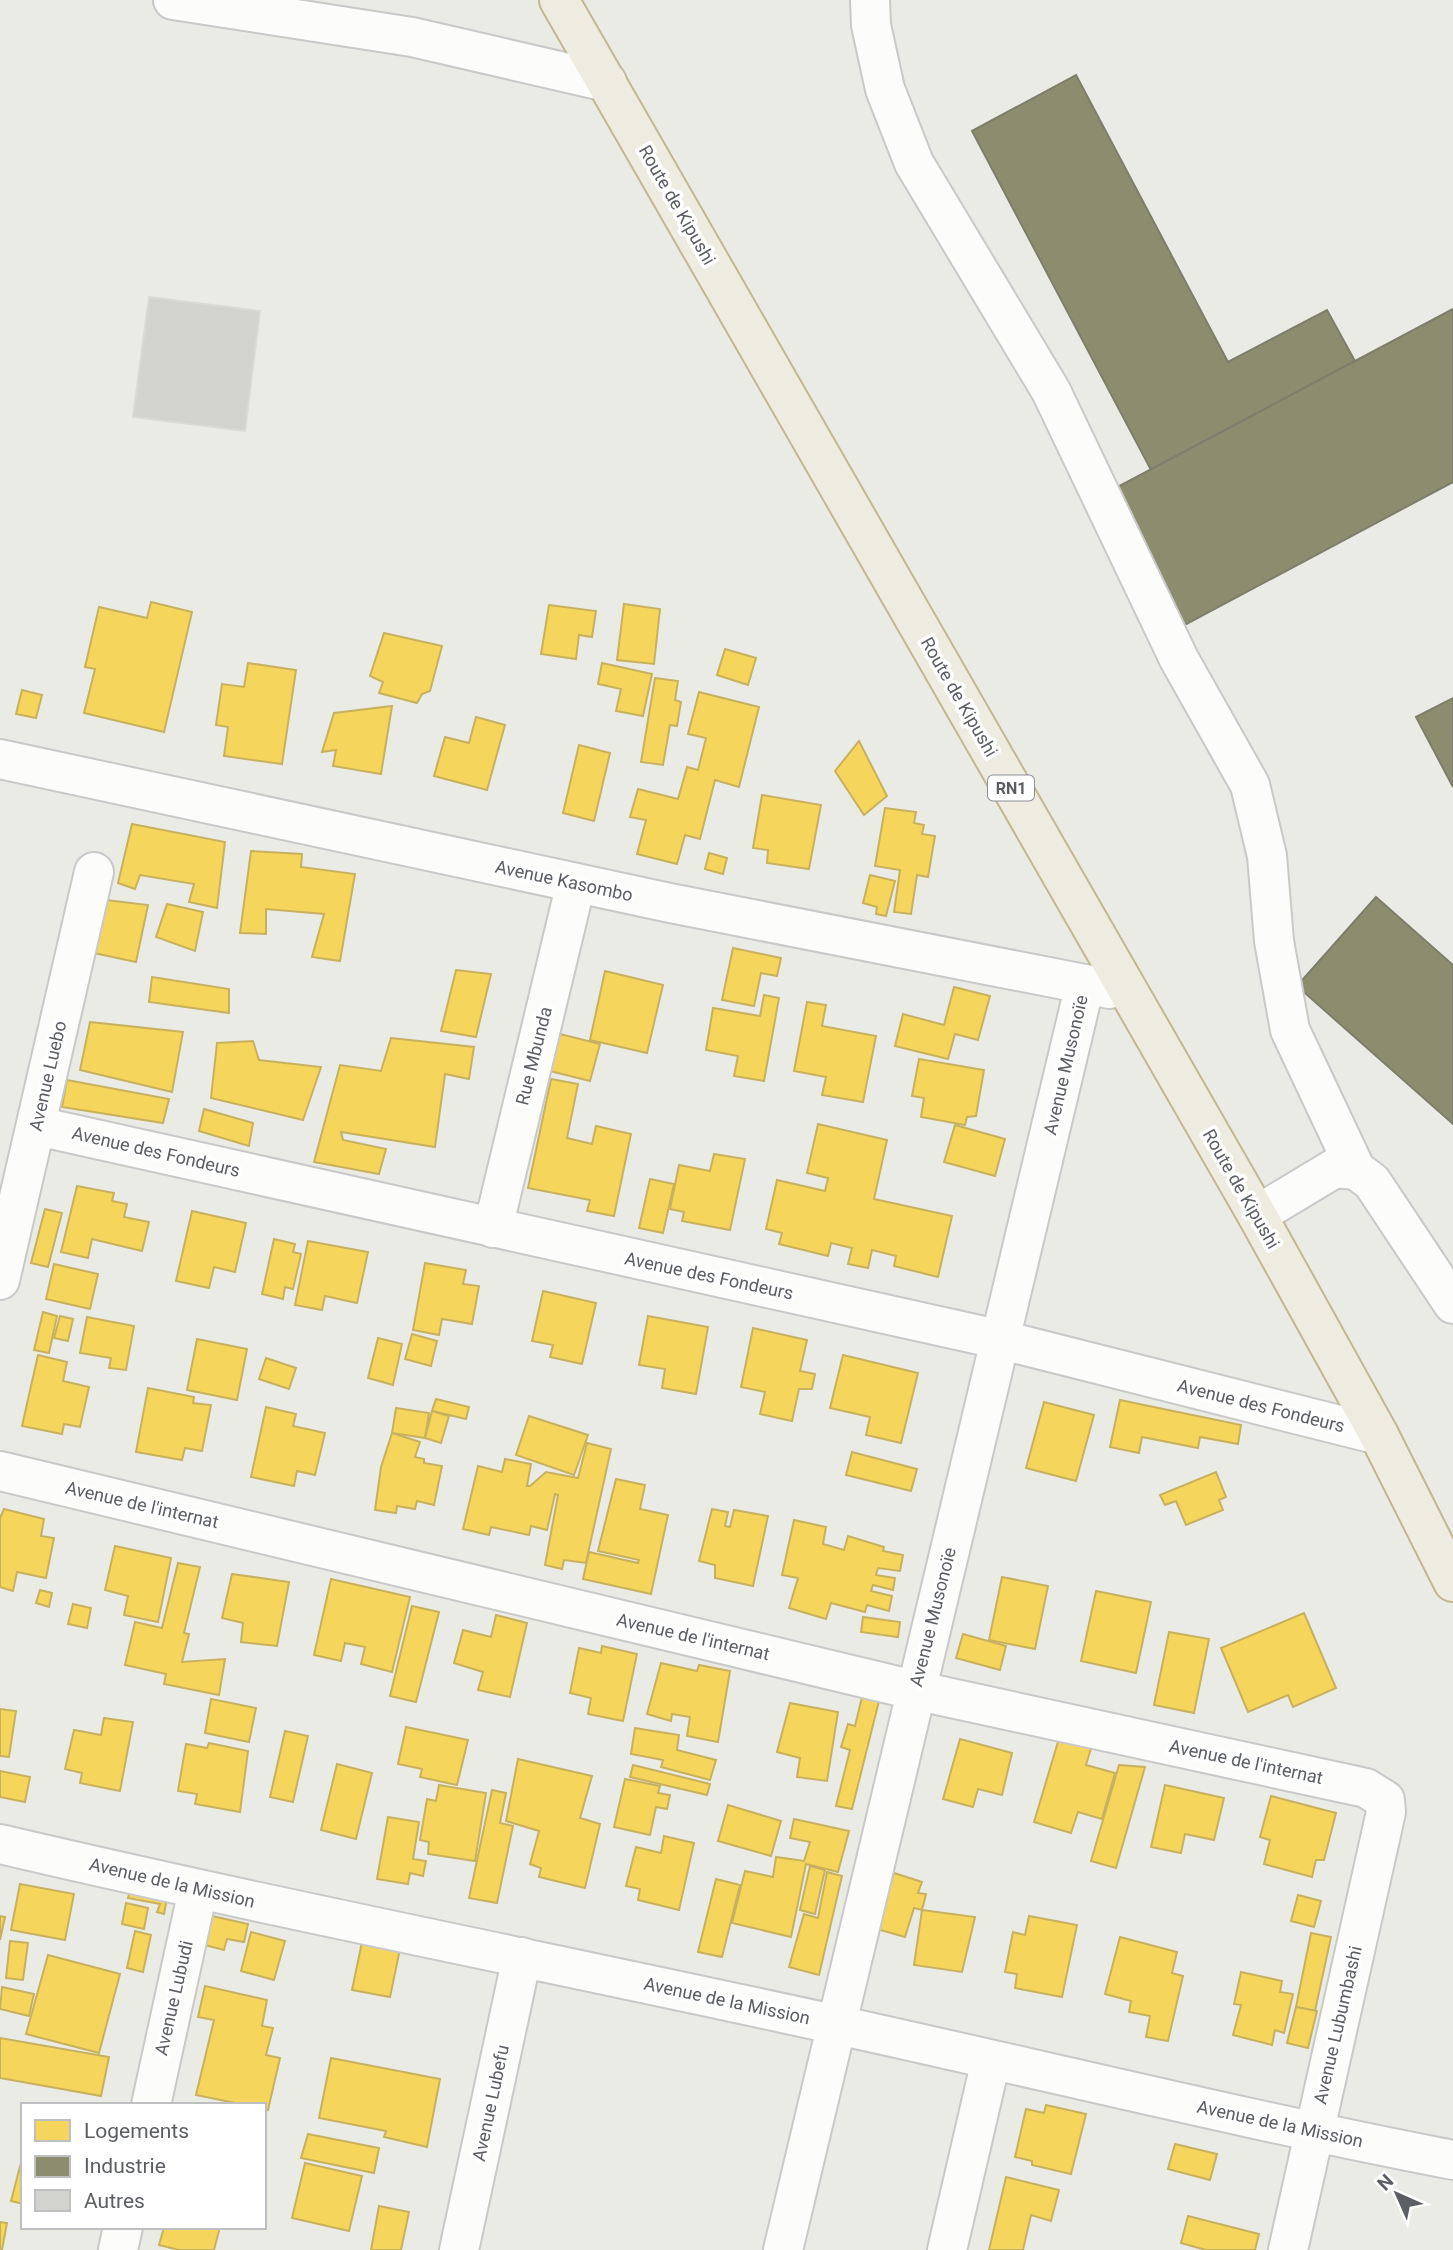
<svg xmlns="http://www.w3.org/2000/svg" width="1453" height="2250" viewBox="0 0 1453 2250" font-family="Roboto,sans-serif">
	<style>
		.homes { fill: #f6d55c; stroke: #c8b15e; stroke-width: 2 }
		.industry { fill: #8c8c6e; stroke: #7d7e6b; stroke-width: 2 }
		.building { fill: #d2d2cf; stroke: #dad9d5; stroke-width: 2 }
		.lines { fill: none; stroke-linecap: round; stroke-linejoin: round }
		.minor-casing { stroke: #c8c9c8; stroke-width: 42 }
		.highway-casing { stroke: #c2b693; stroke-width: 42 }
		.minor { stroke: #fcfcfb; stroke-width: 38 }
		.highway { stroke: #eeece1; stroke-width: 38 }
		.labels { text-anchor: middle; stroke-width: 7; stroke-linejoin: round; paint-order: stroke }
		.shield { fill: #fff; stroke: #8c8e92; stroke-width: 2 }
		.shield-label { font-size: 16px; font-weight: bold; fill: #5b5e63 }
		.street-label { font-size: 18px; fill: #5b5e63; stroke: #fff }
	</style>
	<rect width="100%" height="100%" fill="#ebebe6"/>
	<g class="homes">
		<polygon points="151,602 192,612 164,732 84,713 95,669 85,667 99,607 147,618"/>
		<polygon points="624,604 660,609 654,664 617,660"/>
		<polygon points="549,605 596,611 592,637 579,635 576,659 541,654"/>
		<polygon points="384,633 442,646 430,691 422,694 417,703 379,693 383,682 370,676"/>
		<polygon points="725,649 756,658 748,685 717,675"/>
		<polygon points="248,663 296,670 282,764 224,756 228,727 216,725 222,684 244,687"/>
		<polygon points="602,663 652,674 643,716 616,711 621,689 598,684"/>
		<polygon points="655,678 678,681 675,700 681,702 677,726 670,725 663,765 641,762"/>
		<polygon points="22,690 42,695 36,718 16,714"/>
		<polygon points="699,692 759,707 739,787 715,780 700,839 685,835 677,864 637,854 646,820 630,817 638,789 678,799 687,767 698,770 706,738 688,734"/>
		<polygon points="392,706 381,774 333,766 336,750 322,752 334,713"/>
		<polygon points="476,717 505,725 487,790 434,776 445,737 469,743"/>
		<polygon points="859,741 887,796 864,815 835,771"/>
		<polygon points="579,745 610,753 594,821 563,813"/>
		<polygon points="762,795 821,805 809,869 767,863 768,850 753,848"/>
		<polygon points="885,808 916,812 914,823 924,825 922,834 935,836 928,877 917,875 911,914 894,912 900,870 875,866"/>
		<polygon points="132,824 225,842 217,908 189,902 194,884 140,875 135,889 118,883"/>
		<polygon points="251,851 302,854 301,867 355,874 340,961 312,957 324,914 266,909 266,934 240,933"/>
		<polygon points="709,853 727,858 723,874 705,869"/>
		<polygon points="870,875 895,881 886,916 876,914 877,907 863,903"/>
		<polygon points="98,899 148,905 136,962 89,952"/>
		<polygon points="167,904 203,912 195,951 156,937"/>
		<polygon points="733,948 781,958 777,976 761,973 754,1006 722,1000"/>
		<polygon points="456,970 491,974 476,1037 441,1031"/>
		<polygon points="605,971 663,985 647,1053 590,1040"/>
		<polygon points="152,977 229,989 229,1013 149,1002"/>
		<polygon points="954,987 990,996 978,1040 955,1034 948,1059 895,1046 903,1014 944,1025"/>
		<polygon points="764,995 779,998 764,1081 734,1076 738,1056 706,1050 713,1008 760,1016"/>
		<polygon points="807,1002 826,1005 822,1026 876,1036 863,1102 822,1095 826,1077 794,1071"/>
		<polygon points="90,1022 183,1032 172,1092 80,1070"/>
		<polygon points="560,1034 600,1044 590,1081 550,1071"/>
		<polygon points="391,1038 474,1047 469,1079 445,1074 435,1147 341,1132 343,1140 386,1149 379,1174 314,1162 340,1065 381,1071"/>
		<polygon points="253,1041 259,1060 321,1067 303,1120 211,1098 217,1043"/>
		<polygon points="919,1059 984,1070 976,1116 967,1117 965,1125 921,1117 924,1098 912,1096"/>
		<polygon points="551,1079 578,1084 567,1138 592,1144 596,1126 631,1134 614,1216 587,1211 590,1200 528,1188"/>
		<polygon points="67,1080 169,1099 163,1123 62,1107"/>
		<polygon points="204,1109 253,1123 249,1146 199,1131"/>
		<polygon points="818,1124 887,1140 874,1199 952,1216 938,1277 894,1266 896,1256 872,1250 868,1268 848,1264 852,1248 831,1243 828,1256 779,1244 782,1233 766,1229 777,1180 825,1191 828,1178 807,1173"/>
		<polygon points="955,1125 1005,1139 995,1176 944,1162"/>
		<polygon points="714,1154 745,1159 730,1230 682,1221 684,1212 670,1209 679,1165 710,1171"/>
		<polygon points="650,1179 674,1184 663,1233 639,1228"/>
		<polygon points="77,1186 114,1193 112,1201 127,1204 124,1217 149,1222 142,1251 92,1239 88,1258 61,1252"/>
		<polygon points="45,1209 62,1213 48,1267 31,1263"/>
		<polygon points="192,1211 246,1223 235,1272 214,1267 209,1288 176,1281"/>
		<polygon points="274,1239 295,1244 293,1252 301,1254 293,1289 285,1287 283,1299 262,1294"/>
		<polygon points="308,1241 368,1252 357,1303 325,1296 322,1310 295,1305"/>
		<polygon points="425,1263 466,1270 463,1284 479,1286 472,1324 442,1319 439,1335 413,1330"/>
		<polygon points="54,1264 98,1274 90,1309 46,1299"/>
		<polygon points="543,1291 596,1303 582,1364 550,1357 553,1345 532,1341"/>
		<polygon points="43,1312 57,1316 49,1353 34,1350"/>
		<polygon points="60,1316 73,1319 68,1341 54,1338"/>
		<polygon points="648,1316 708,1327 696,1394 662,1388 665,1369 639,1365"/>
		<polygon points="87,1317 134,1326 126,1370 109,1368 111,1358 80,1353"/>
		<polygon points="753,1328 807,1340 800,1371 815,1374 812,1389 799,1389 792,1421 760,1414 765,1392 741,1387"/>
		<polygon points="412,1334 437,1341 431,1366 405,1359"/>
		<polygon points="378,1338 402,1344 393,1385 368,1378"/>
		<polygon points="197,1339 247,1349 237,1400 187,1390"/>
		<polygon points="38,1355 67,1362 63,1381 89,1387 80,1427 64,1424 62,1434 22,1426"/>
		<polygon points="843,1355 918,1373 901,1443 866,1435 870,1417 830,1408"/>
		<polygon points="266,1358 296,1368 289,1389 259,1379"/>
		<polygon points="148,1388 194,1397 193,1403 211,1405 202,1451 185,1448 182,1460 136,1452"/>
		<polygon points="436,1399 469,1407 466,1419 432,1411"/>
		<polygon points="1120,1400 1241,1425 1238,1444 1200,1437 1198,1448 1142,1437 1139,1453 1110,1447"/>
		<polygon points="1044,1402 1094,1415 1076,1481 1026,1468"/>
		<polygon points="266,1407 296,1414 293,1426 325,1433 315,1475 297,1471 294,1486 251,1477"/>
		<polygon points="396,1408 429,1413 425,1438 392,1433"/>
		<polygon points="432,1411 449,1416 441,1443 425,1438"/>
		<polygon points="529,1416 588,1435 574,1475 516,1455"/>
		<polygon points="392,1433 420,1442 415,1457 424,1459 424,1463 442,1466 434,1505 417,1501 415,1509 397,1506 396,1513 375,1510 381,1467"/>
		<polygon points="587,1443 611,1449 586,1563 564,1560 562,1569 545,1565 558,1495 555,1494 547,1530 531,1526 529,1535 491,1527 489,1535 463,1529 478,1466 502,1472 505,1459 531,1464 527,1486 530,1486 546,1472 578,1478"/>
		<polygon points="852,1452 917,1469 911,1491 846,1475"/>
		<polygon points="1216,1472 1226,1497 1219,1500 1223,1510 1186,1525 1176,1501 1165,1505 1160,1495"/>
		<polygon points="616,1479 645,1485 640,1509 668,1515 651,1594 583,1579 589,1552 638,1563 639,1560 598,1551"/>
		<polygon points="4,1509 44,1519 41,1536 54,1538 46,1578 17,1572 13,1591 0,1587 0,1518"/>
		<polygon points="712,1509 728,1512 725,1526 730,1527 734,1510 768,1516 753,1586 715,1578 715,1565 699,1561"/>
		<polygon points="794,1520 826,1527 823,1544 844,1550 848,1536 884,1547 883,1551 903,1555 900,1571 878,1568 876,1575 895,1578 893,1590 873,1585 871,1591 892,1596 889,1611 867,1605 865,1612 831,1603 826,1619 789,1608 798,1578 782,1575"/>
		<polygon points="115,1546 171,1558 158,1622 124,1615 128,1596 105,1590"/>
		<polygon points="178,1563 200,1567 184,1633 189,1634 182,1662 225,1659 219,1695 164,1684 166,1674 125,1665 135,1622 162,1628"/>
		<polygon points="232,1574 289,1582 277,1646 241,1642 243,1623 222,1618"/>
		<polygon points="1002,1577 1048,1586 1035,1649 989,1640"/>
		<polygon points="331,1579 410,1597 392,1672 361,1664 365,1647 345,1643 341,1661 314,1655"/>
		<polygon points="40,1590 52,1593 49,1607 36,1603"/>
		<polygon points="1096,1591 1151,1602 1136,1673 1081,1661"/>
		<polygon points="73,1604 91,1608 87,1628 68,1624"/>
		<polygon points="412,1606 439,1612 416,1702 390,1696"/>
		<polygon points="1304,1613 1336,1688 1293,1707 1288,1695 1248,1712 1221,1648"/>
		<polygon points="496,1615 527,1623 510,1697 478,1690 483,1672 454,1663 463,1630 491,1637"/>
		<polygon points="863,1617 900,1622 898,1637 861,1632"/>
		<polygon points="1169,1632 1209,1639 1194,1713 1154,1705"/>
		<polygon points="963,1634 1006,1646 1000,1670 956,1658"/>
		<polygon points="602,1646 637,1654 623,1721 588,1714 591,1698 570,1693 579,1648 601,1653"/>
		<polygon points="661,1663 697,1671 699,1665 730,1671 718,1742 687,1736 690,1717 672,1714 671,1721 647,1714"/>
		<polygon points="862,1697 879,1701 852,1809 836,1806 850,1750 841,1747 848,1724 855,1726"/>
		<polygon points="211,1699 256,1708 249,1742 205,1733"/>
		<polygon points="790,1703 838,1712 827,1781 797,1777 800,1758 777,1752"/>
		<polygon points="0,1709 16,1711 9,1757 0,1756"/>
		<polygon points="104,1718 133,1722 120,1791 80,1783 82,1773 65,1769 74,1730 101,1735"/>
		<polygon points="406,1727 468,1740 457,1785 420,1777 422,1769 398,1764"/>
		<polygon points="635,1728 679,1735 677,1750 716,1760 710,1780 661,1767 663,1760 631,1754"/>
		<polygon points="285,1731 308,1736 293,1802 270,1797"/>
		<polygon points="1060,1735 1092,1745 1086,1765 1115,1773 1102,1819 1078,1812 1071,1833 1034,1822"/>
		<polygon points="960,1739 1012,1753 1002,1795 978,1789 973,1807 943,1799"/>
		<polygon points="209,1743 248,1751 240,1812 195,1804 197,1794 178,1791 186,1744 207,1748"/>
		<polygon points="518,1759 592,1776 580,1818 600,1824 585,1888 539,1877 541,1868 530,1864 539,1831 506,1821"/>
		<polygon points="337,1764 372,1773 356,1839 321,1830"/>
		<polygon points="633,1765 710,1784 707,1795 630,1777"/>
		<polygon points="1119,1765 1145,1767 1116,1868 1091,1861"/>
		<polygon points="0,1771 30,1777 25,1802 0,1797"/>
		<polygon points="625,1779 660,1786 658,1793 670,1795 667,1809 656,1807 650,1835 614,1827"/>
		<polygon points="439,1785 486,1793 475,1861 428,1854 429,1842 420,1840 427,1799 436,1801"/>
		<polygon points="1165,1785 1224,1798 1214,1840 1185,1834 1181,1853 1151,1847"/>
		<polygon points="492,1790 506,1793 500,1823 513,1826 497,1903 469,1898"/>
		<polygon points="1271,1796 1336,1813 1324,1860 1316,1860 1312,1877 1264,1864 1270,1840 1260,1837"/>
		<polygon points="728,1805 781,1821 771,1856 718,1841"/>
		<polygon points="388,1817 419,1822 413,1859 426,1861 423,1876 410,1873 408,1884 377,1879"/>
		<polygon points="794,1819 849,1831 838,1872 806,1864 791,1937 732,1923 745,1871 773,1877 776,1857 804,1861 810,1842 790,1838"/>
		<polygon points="664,1836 694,1843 679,1910 638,1900 640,1889 626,1886 636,1847 661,1853"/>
		<polygon points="810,1866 825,1870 815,1914 800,1910"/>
		<polygon points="827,1872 842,1876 819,1975 789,1967 804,1914 818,1918"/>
		<polygon points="894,1873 922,1882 918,1893 926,1894 922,1910 914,1908 905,1937 877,1929"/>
		<polygon points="716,1879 740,1885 722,1957 698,1952"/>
		<polygon points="20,1884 74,1894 65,1940 11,1930"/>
		<polygon points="131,1888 167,1898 164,1914 157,1912 160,1904 128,1898"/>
		<polygon points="1298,1895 1321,1901 1314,1927 1291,1921"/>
		<polygon points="126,1903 148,1908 144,1929 122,1924"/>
		<polygon points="922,1910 975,1917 962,1972 914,1965"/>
		<polygon points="0,1916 5,1917 0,1940"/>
		<polygon points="212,1916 248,1924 244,1942 227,1939 224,1950 205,1945"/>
		<polygon points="1029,1916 1077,1925 1062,1997 1015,1988 1017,1974 1005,1972 1013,1932 1025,1935"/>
		<polygon points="135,1931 151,1935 143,1972 127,1968"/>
		<polygon points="251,1932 285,1941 274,1980 241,1971"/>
		<polygon points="1311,1933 1331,1937 1315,2011 1296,2007"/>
		<polygon points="1120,1937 1177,1952 1172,1973 1183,1976 1168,2041 1146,2037 1150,2016 1129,2012 1131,2001 1105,1994"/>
		<polygon points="10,1941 28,1943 23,1980 6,1978"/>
		<polygon points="362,1942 400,1949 390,1997 352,1990"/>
		<polygon points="48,1955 120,1974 99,2053 26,2034"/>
		<polygon points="1241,1972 1282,1981 1280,1992 1293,1994 1284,2033 1275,2030 1272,2045 1233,2035 1241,2005 1234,2004"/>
		<polygon points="205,1986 267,2000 262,2026 273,2028 266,2055 280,2058 268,2110 264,2109 264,2105 245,2105 196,2095 214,2020 198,2017"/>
		<polygon points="2,1987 34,1994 29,2016 0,2009"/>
		<polygon points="1296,2007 1317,2011 1308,2048 1287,2043"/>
		<polygon points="0,2038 109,2057 101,2096 0,2078"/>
		<polygon points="331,2058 440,2079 427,2147 384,2137 386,2131 319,2118"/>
		<polygon points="1046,2105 1086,2114 1071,2174 1032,2165 1032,2161 1015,2157 1026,2109 1044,2113"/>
		<polygon points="308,2134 379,2148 374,2173 301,2158"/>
		<polygon points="1175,2144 1217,2154 1210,2180 1168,2169"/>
		<polygon points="23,2155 23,2204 11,2201"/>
		<polygon points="305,2163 362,2176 349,2231 292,2218"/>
		<polygon points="1006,2177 1059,2190 1051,2221 1031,2215 1023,2250 989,2250"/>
		<polygon points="379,2206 409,2212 401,2250 371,2250"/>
		<polygon points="1188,2216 1259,2234 1255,2250 1206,2250 1181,2243"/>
		<polygon points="0,2222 7,2223 2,2250 0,2250"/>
		<polygon points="164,2227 220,2227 214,2250 179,2250 159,2245"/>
	</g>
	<g class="industry">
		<polygon points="1076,75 1228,362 1327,310 1355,361 1151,470 972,131"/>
		<polygon points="1453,309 1453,482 1181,627 1110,491"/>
		<polygon points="1453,698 1453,787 1416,717"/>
		<polygon points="1376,897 1453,965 1453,1124 1297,986"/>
	</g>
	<polygon class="building" points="149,297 260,311 245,431 133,417"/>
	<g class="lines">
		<g class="minor-casing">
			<g id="minor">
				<polyline points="173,0 412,37 607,82"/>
				<polyline points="870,0 871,25 885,89 914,163 1051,391 1179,659 1250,785 1267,856 1274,941 1290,1030 1356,1170 1372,1182 1453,1304"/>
				<polyline points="0,759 670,903 1110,989"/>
				<polyline points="37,1126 1002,1340 1379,1435"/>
				<polyline points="1257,1215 1335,1168 1356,1170"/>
				<polyline points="493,1228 576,883"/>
				<polyline points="0,1280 94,872"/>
				<polyline points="0,1471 914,1690 1366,1788 1385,1800 1386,1812 1288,2250"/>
				<path d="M0,1844C277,1909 555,1963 833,2024C1039,2069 1245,2120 1453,2160"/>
				<polyline points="151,2105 198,1890"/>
				<polyline points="118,2250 123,2227"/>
				<polyline points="459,2250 522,1957"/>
				<polyline points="783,2250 1085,984"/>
				<polyline points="947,2250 991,2060"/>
			</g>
		</g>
		<g class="highway-casing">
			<polyline id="highway" points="559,0 1257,1215 1379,1435 1453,1582"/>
		</g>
		<use href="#minor" class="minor"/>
		<use href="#highway" class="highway"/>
	</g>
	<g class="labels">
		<rect class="shield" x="988" y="775.5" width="46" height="25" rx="5"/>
		<g class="shield-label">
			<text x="1011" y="794">RN1</text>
		</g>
		<g class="street-label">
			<text transform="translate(677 205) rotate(60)" y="6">Route de Kipushi</text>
			<text transform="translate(959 697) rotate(60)" y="6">Route de Kipushi</text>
			<text transform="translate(564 881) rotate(12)" y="6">Avenue Kasombo</text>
			<text transform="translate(534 1056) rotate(-76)" y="6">Rue Mbunda</text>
			<text transform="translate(1066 1065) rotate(-77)" y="6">Avenue Musonoïe</text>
			<text transform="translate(48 1076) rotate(-77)" y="6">Avenue Luebo</text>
			<text transform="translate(156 1152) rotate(13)" y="6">Avenue des Fondeurs</text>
			<text transform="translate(1241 1189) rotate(60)" y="6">Route de Kipushi</text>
			<text transform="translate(709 1276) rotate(12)" y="6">Avenue des Fondeurs</text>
			<text transform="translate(1261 1406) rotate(14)" y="6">Avenue des Fondeurs</text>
			<text transform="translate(142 1505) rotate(13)" y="6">Avenue de l'internat</text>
			<text transform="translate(933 1617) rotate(-76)" y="6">Avenue Musonoïe</text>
			<text transform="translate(693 1637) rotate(13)" y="6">Avenue de l'internat</text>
			<text transform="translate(1246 1762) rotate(12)" y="6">Avenue de l'internat</text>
			<text transform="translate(172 1883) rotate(13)" y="6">Avenue de la Mission</text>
			<text transform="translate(174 1998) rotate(-77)" y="6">Avenue Lubudi</text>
			<text transform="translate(727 2001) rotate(12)" y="6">Avenue de la Mission</text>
			<text transform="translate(1338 2025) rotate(-77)" y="6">Avenue Lubumbashi</text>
			<text transform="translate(491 2103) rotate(-78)" y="6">Avenue Lubefu</text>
			<text transform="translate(1280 2124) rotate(12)" y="6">Avenue de la Mission</text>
		</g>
	</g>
	<rect x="21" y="2103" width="245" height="126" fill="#ffffff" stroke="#bdbfc1" stroke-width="2"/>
	<rect x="35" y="2120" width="35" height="21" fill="#f6d55c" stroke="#bdbfc1" stroke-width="2"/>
	<text x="84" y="2138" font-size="21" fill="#5b5e63">Logements</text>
	<rect x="35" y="2156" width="35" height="21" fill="#8c8c6e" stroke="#bdbfc1" stroke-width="2"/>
	<text x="84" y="2173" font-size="21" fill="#5b5e63">Industrie</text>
	<rect x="35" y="2190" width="35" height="21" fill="#d2d2cf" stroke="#bdbfc1" stroke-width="2"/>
	<text x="84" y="2208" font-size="21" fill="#5b5e63">Autres</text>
	<g transform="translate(1397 2194) rotate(315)" stroke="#ffffff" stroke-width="5" paint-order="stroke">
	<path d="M0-5L12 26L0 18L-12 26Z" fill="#5b5e63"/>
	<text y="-10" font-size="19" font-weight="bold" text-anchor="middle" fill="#5b5e63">N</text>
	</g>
</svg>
